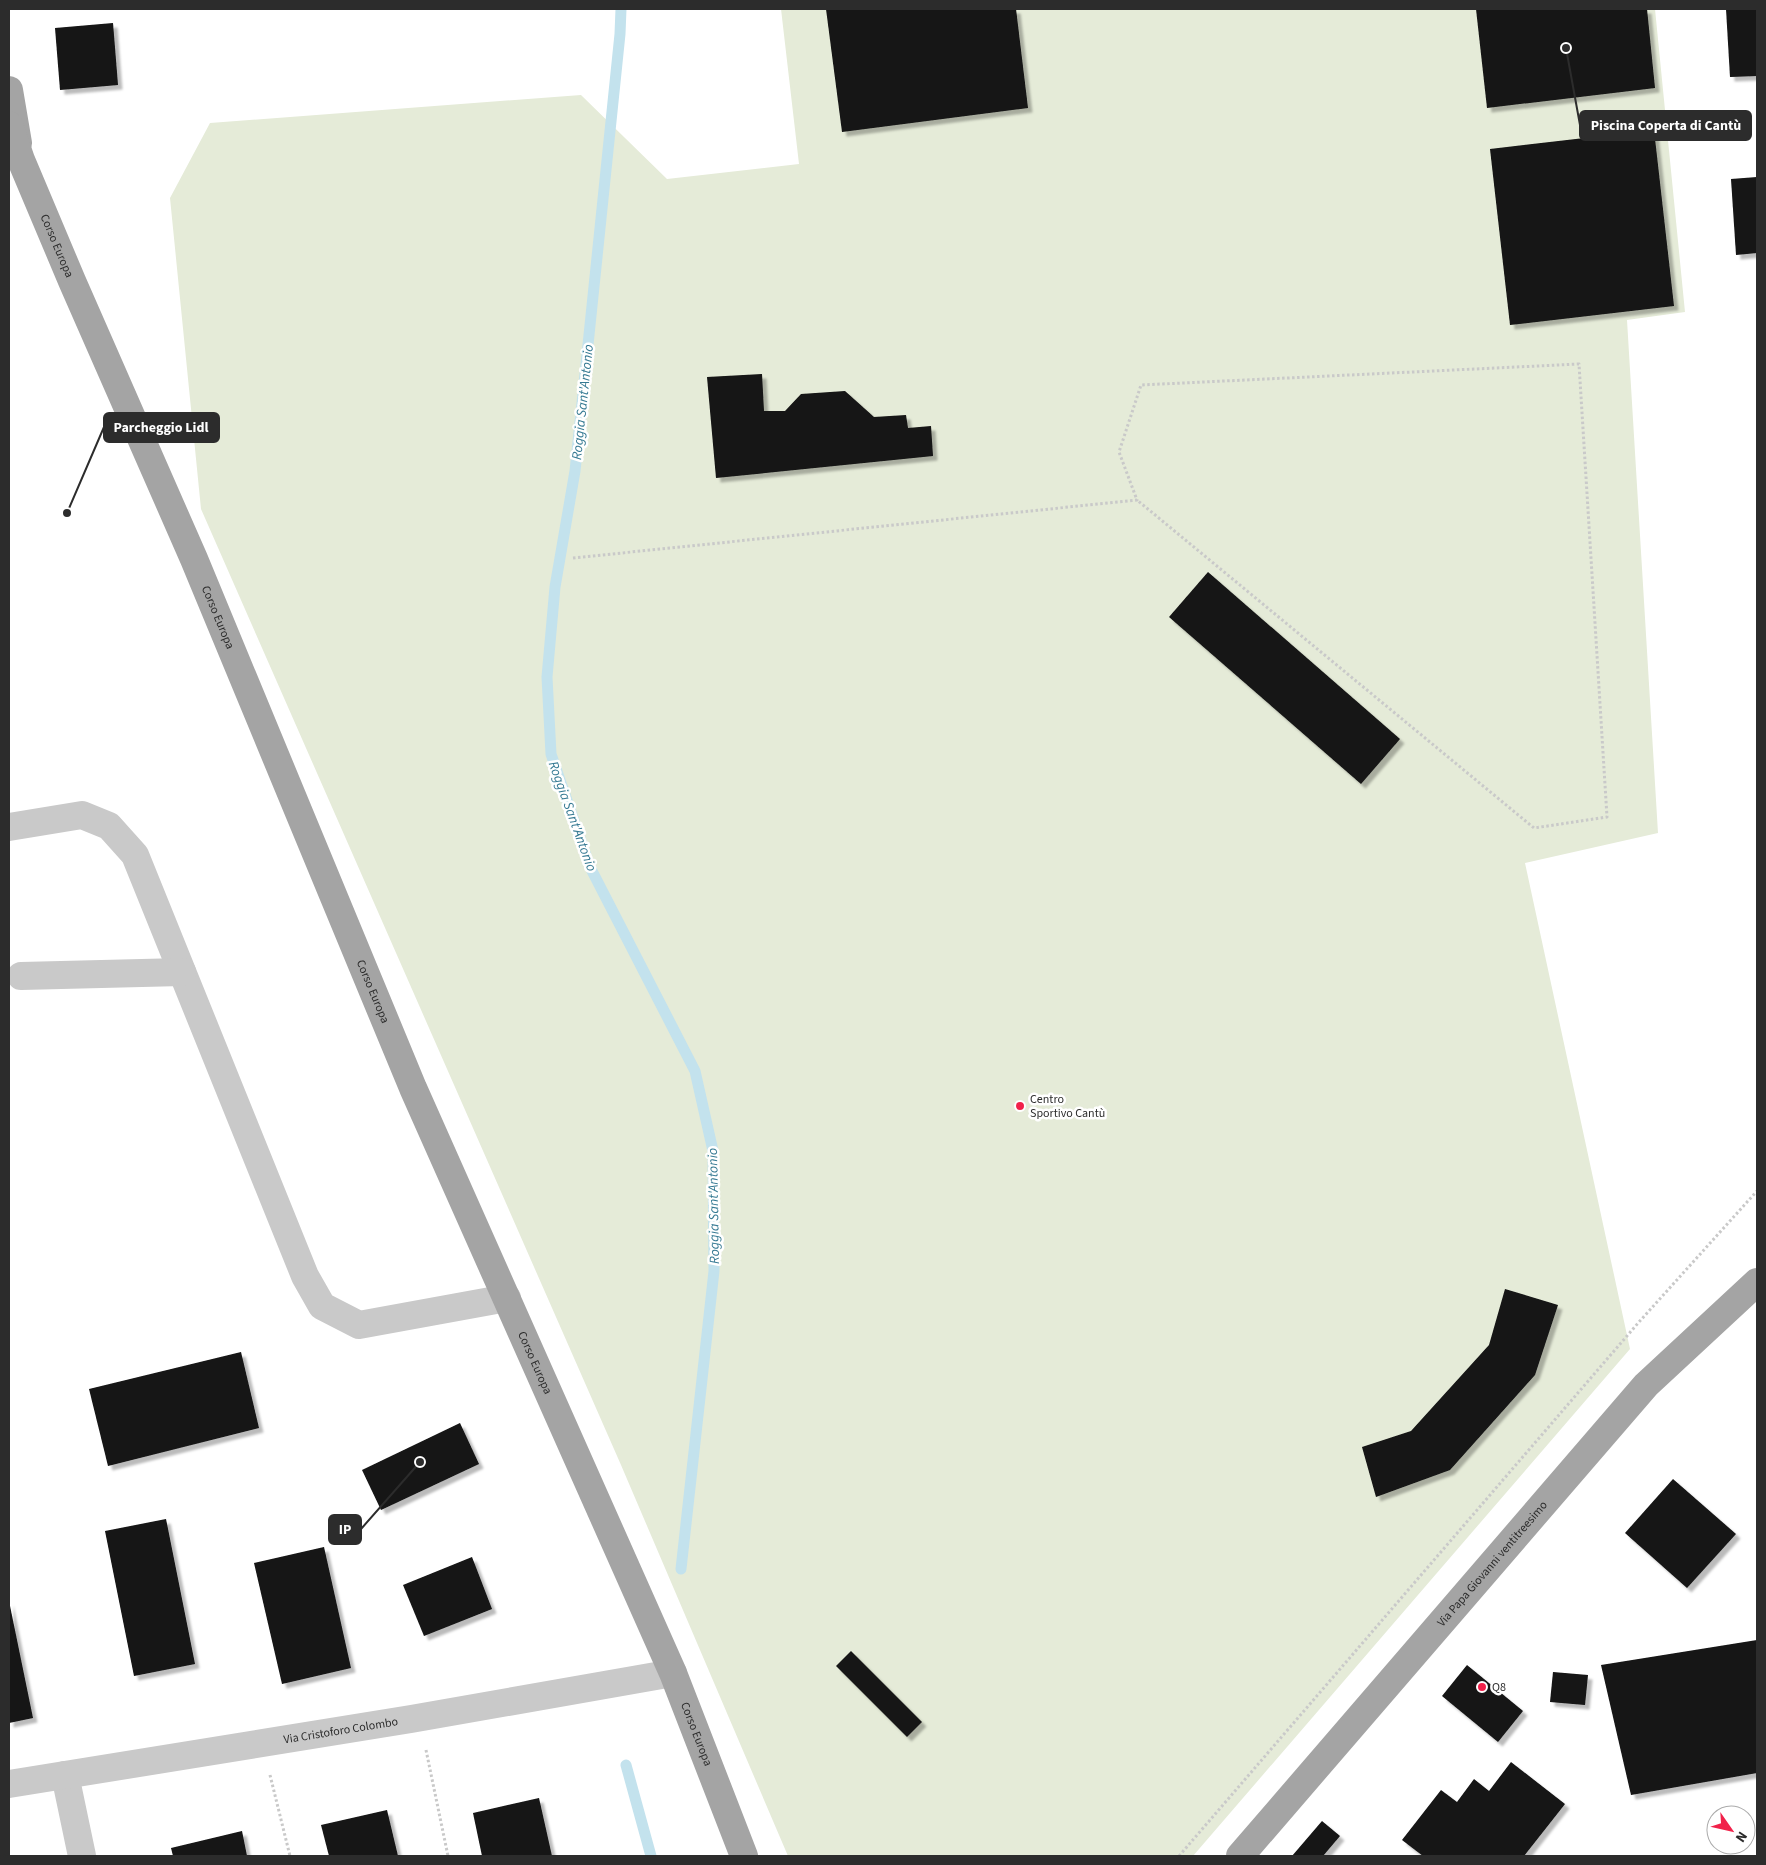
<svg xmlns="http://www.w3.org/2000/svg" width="1766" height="1865" viewBox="0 0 1766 1865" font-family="'Source Sans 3',sans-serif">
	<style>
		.green { fill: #e5ebd8 }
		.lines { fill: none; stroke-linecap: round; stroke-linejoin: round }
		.stream { stroke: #c3e2ed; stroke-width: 11 }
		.building { fill: #131313; filter: url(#shadow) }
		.path { stroke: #c9c9c9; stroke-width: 3; stroke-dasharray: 2.5 2.5; stroke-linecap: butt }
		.minor { stroke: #c9c9c9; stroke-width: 28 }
		.major { stroke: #a4a4a4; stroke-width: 28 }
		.poi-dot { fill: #f1214a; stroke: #fff; stroke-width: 2 }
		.labels { text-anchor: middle; stroke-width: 5; stroke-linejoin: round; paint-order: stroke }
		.street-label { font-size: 12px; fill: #2c2c2c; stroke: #fff }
		.poi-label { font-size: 12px; fill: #2c2c2c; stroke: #fff; text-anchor: start }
		.water-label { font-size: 14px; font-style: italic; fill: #367a93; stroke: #fff }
		.leader { fill: none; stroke: #2c2c2c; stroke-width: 2 }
		.callout-dot { fill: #2c2c2c; stroke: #fff; stroke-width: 2 }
		.callout { fill: #2c2c2c; stroke: #2c2c2c; stroke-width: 2 }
		.callout-label { font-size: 14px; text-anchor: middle; font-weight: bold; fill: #fff }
	</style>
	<defs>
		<filter id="shadow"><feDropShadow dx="4.5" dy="4.5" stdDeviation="1" flood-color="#0004"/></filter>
	</defs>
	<rect width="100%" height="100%" fill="#fff"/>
	<polygon class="green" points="781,9 1655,9 1685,312 1627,320 1658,833 1525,863 1630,1349 1193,1856 788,1856 621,1465 201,509 170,198 210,123 581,95 667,179 799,164"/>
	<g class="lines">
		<g class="stream">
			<polyline points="621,9 620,34 575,471 555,587 547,677 551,754 590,867 695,1071 713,1151 714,1271 681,1569"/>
			<polyline points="626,1765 651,1856"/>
		</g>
	</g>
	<g class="building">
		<polygon points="826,9 1016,9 1028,108 842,132"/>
		<polygon points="1476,9 1647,9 1655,88 1487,108"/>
		<polygon points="1726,9 1757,9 1757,76 1730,77"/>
		<polygon points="113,23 118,85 60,90 55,28"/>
		<polygon points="1654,130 1674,306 1510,325 1490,149"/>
		<polygon points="1757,177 1757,253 1736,255 1731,179"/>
		<polygon points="762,374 764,411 785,411 801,394 845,391 874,417 906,415 908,428 931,426 933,456 716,478 707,377"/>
		<polygon points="1208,572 1400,739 1361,784 1169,617"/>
		<polygon points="1505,1289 1558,1305 1535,1375 1450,1470 1376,1497 1362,1447 1411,1431 1489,1345"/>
		<polygon points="241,1352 259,1428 108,1466 89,1389"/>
		<polygon points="460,1423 479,1464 381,1510 362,1470"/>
		<polygon points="1673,1479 1736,1534 1687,1588 1625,1533"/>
		<polygon points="166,1519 195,1664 134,1676 105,1531"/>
		<polygon points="324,1547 351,1668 282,1684 254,1563"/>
		<polygon points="472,1557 492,1609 424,1636 403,1585"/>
		<polygon points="9,1601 33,1718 9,1723"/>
		<polygon points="1757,1640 1757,1773 1631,1795 1601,1665"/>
		<polygon points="851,1651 922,1722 907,1737 836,1666"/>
		<polygon points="1467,1665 1523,1711 1498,1742 1442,1696"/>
		<polygon points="1553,1672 1588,1675 1585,1705 1550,1702"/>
		<polygon points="1511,1762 1565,1804 1524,1856 1423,1856 1402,1840 1441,1790 1457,1802 1474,1779 1489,1791"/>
		<polygon points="539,1798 552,1856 482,1856 473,1813"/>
		<polygon points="387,1810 398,1856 329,1856 321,1825"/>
		<polygon points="1322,1821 1340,1836 1323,1856 1292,1856"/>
		<polygon points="242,1831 247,1856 173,1856 171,1848"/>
	</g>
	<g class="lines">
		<g class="path">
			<polyline points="573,558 1137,500 1119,452 1141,385 1579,364 1607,817 1534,828 1137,500"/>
			<polyline points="426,1750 448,1856"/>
			<polyline points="270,1775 290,1856"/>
			<polyline points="1179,1856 1639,1322 1757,1191"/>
		</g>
		<g class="minor">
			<polyline points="9,827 82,815 109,826 135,855 305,1276 322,1306 359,1325 507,1298"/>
			<polyline points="21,976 182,972"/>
			<polyline points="65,1775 82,1856"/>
			<path id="s1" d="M9,1784L411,1719L673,1673"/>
		</g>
		<g class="major">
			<polyline points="9,90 18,143"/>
			<path id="s2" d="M9,125L21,160L72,281L194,559L413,1088L673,1673L744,1856"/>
			<path id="s3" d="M1240,1856L1646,1385L1757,1282"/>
		</g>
	</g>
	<g class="poi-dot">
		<circle cx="1020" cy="1106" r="5"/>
		<circle cx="1482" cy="1687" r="5"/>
	</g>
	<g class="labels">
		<g class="street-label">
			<text dy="4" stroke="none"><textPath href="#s2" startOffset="130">Corso Europa</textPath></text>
			<text dy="4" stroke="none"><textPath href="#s2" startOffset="535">Corso Europa</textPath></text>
			<text dy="4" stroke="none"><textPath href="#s2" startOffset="940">Corso Europa</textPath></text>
			<text dy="4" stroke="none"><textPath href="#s2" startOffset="1345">Corso Europa</textPath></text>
			<text dy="4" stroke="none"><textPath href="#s3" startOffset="386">Via Papa Giovanni ventitreesimo</textPath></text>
			<text dy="4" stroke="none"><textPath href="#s1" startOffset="336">Via Cristoforo Colombo</textPath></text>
			<text dy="4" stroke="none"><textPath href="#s2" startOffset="1750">Corso Europa</textPath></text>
		</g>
		<g class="poi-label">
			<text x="1030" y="1103">Centro<tspan x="1030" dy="14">Sportivo Cantù</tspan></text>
			<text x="1492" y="1691">Q8</text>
		</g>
		<g class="water-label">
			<text transform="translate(582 402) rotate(-84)" y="5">Roggia Sant'Antonio</text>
			<text transform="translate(573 816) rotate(70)" y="5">Roggia Sant'Antonio</text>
			<text transform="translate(713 1206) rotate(-91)" y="5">Roggia Sant'Antonio</text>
		</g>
	</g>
	<path class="leader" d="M1566 48L1580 125M67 513L104 427M420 1462L361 1529"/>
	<g class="callout-dot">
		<circle cx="1566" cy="48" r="5"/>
		<circle cx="67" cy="513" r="5"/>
		<circle cx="420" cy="1462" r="5"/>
	</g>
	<g class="callout">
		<rect x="1580" y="111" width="171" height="29" rx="5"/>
		<rect x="104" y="413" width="115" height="29" rx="5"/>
		<rect x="329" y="1515" width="32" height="29" rx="5"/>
	</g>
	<g class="callout-label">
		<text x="1666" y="130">Piscina Coperta di Cantù</text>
		<text x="161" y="432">Parcheggio Lidl</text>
		<text x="345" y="1534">IP</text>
	</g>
	<rect width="1766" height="1865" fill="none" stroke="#2c2c2c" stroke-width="20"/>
	<g transform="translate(1731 1830) rotate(124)"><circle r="24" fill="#ffffff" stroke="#ababab"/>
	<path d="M0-4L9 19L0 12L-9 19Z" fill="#f1214a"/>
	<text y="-8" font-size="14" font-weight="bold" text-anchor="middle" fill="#2c2c2c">N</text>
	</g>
</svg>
